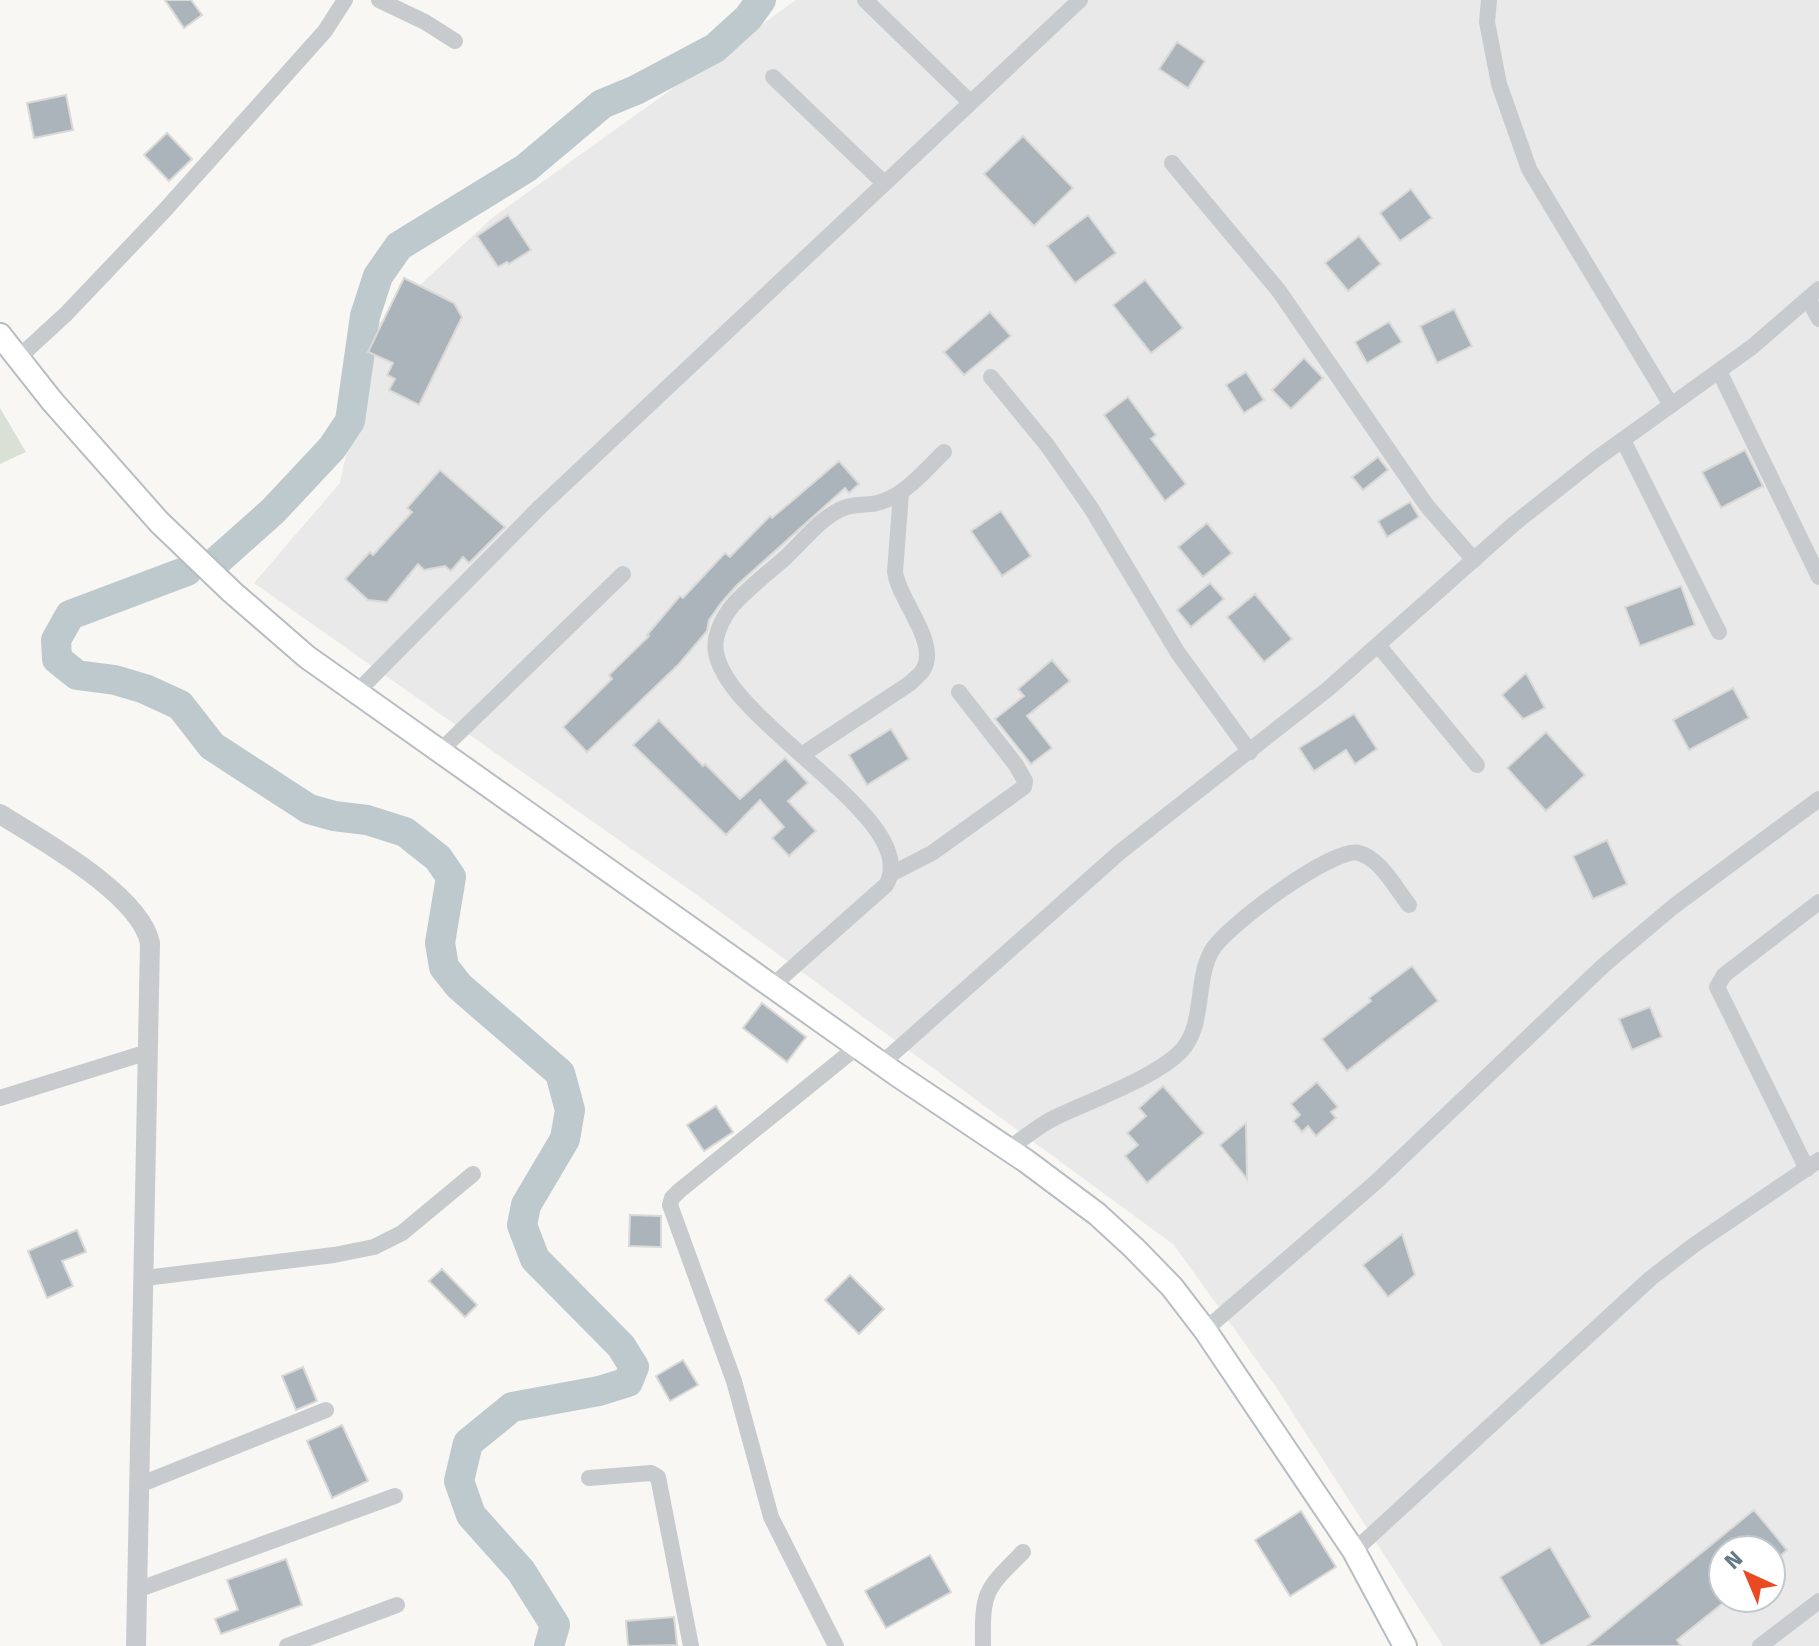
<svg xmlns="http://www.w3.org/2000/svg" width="1819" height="1646" viewBox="0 0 1819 1646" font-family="'Fira Sans',sans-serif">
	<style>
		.built { fill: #e8e9e8; fill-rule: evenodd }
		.green { fill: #d9e0d5 }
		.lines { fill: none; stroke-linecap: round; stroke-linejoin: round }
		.river { stroke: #bdc9cd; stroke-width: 30 }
		.building { fill: #abb4ba; stroke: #d9d9d7; stroke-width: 2 }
		.secondary-casing { stroke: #b7bdc1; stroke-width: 26 }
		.minor { stroke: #c7cbce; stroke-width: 16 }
		.tertiary { stroke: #c7cbce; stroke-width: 20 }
		.secondary { stroke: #fff; stroke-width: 22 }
	</style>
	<rect width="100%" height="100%" fill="#f8f7f4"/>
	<path class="built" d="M796,0H1819V1646H1443L1276,1387L1174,1245L704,900L254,583L340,483L368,352L376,326L492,218ZM1723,1550H1771V1598H1723Z"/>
	<polygon class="green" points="0,408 26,452 0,464"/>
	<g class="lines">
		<g class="river">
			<polyline points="218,560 273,511 332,448 350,421 365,316 378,276 399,246 526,168 602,104 636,90 715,48 748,18 761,0"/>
			<polyline points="187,571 70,615 56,640 57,659 77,675 115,680 145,689 180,705 212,746 309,809 334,816 367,820 405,832 438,858 451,877 440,943 444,967 459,986 560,1073 570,1110 565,1139 526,1205 522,1225 535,1259 621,1346 634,1367 628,1382 599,1391 512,1407 468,1443 459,1481 471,1515 521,1571 555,1625 549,1646"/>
		</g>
	</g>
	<g class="building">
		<polygon points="165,0 191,0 202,15 184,28"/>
		<polygon points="1177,42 1205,61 1188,88 1159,69"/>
		<polygon points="66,95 73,130 34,138 27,103"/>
		<polygon points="167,133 192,159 169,181 144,155"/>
		<polygon points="1023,136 1073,188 1034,226 984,174"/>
		<polygon points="1411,189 1432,218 1400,241 1380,213"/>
		<polygon points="508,215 531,250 509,264 507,262 498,267 477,236"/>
		<polygon points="1088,215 1116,253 1075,283 1047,246"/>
		<polygon points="1359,236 1381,264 1348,291 1325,263"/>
		<polygon points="404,278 454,303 462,317 419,405 389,390 395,379 387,375 393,363 368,352"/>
		<polygon points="1145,280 1183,328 1151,353 1113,305"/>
		<polygon points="1454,309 1472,346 1437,363 1420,326"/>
		<polygon points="990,312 1011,336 964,375 944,352"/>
		<polygon points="1389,322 1402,342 1367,363 1355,342"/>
		<polygon points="1304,358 1323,378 1291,409 1272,390"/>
		<polygon points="1246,372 1264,400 1244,413 1226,385"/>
		<polygon points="1128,397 1156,435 1151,439 1186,484 1165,501 1104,415"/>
		<polygon points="1745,450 1763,486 1721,508 1702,472"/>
		<polygon points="1378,457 1388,470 1363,490 1352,477"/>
		<polygon points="839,461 859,484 849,493 845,488 737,585 721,603 709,620 707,631 679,664 587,752 563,727 612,679 609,675 649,636 647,635 680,596 683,598 725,553 730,557 770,516 772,518"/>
		<polygon points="440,470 505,527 469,563 463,557 451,571 445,566 424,570 418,564 387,602 368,600 345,579 370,552 373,555 412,512 407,508"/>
		<polygon points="1410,502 1419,517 1387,537 1378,521"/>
		<polygon points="1001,511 1031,556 1002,576 971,531"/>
		<polygon points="1207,523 1232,553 1203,577 1178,547"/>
		<polygon points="1210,583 1224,599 1191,627 1177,610"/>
		<polygon points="1681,586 1695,625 1640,646 1625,607"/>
		<polygon points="1255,594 1292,639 1264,662 1227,617"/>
		<polygon points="1052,660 1070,681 1027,716 1052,748 1031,764 995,719 1024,696 1018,689"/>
		<polygon points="1526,673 1545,708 1523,719 1502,695"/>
		<polygon points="1733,688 1749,718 1689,750 1673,720"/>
		<polygon points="1354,714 1377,749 1355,764 1346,750 1314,771 1299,748"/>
		<polygon points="659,720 703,766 705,764 740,799 785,758 808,783 788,801 816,831 789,856 772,838 784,827 760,800 726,835 633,745"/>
		<polygon points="891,729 909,759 867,785 849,755"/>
		<polygon points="1546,732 1585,775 1546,811 1507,768"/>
		<polygon points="1607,840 1627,884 1593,899 1573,856"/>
		<polygon points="1412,966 1438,1001 1347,1071 1322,1039 1371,1001 1369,998"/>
		<polygon points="762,1003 806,1037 787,1062 743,1028"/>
		<polygon points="1650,1007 1662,1037 1632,1050 1619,1019"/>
		<polygon points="1317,1082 1338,1107 1331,1112 1336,1118 1316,1136 1308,1126 1302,1132 1293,1121 1300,1115 1291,1104"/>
		<polygon points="1163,1086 1204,1133 1147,1183 1125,1156 1138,1145 1127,1133 1146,1116 1139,1108"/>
		<polygon points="716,1106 733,1132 704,1151 687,1125"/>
		<polygon points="1246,1123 1247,1179 1220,1145"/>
		<polygon points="630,1215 661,1216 661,1247 629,1246"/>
		<polygon points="77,1230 86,1252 62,1261 73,1286 47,1298 28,1251"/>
		<polygon points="1402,1234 1415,1275 1388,1297 1363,1265"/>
		<polygon points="442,1269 477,1305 465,1317 429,1281"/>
		<polygon points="850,1275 884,1309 859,1334 825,1300"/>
		<polygon points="683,1360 698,1385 670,1401 656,1376"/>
		<polygon points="303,1367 317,1401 296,1410 282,1376"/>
		<polygon points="342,1425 368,1481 332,1498 307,1441"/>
		<polygon points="1754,1510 1787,1550 1771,1564 1771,1550 1723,1550 1723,1603 1677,1640 1681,1646 1587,1646"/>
		<polygon points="1301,1511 1336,1567 1290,1596 1255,1540"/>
		<polygon points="1550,1547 1591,1617 1541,1646 1500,1577"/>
		<polygon points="930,1555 951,1592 886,1628 865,1591"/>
		<polygon points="286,1559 302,1605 221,1634 215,1619 238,1610 227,1580"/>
		<polygon points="674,1617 677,1645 628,1646 626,1621"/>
	</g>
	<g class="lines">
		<g class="secondary-casing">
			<polyline id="secondary" points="0,335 52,401 159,522 232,592 307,657 896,1074 1026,1161 1097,1214 1134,1248 1172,1287 1205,1330 1354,1551 1405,1646"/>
		</g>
		<g class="minor">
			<polyline points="379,0 425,22 455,41"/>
			<polyline points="865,0 970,102"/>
			<polyline points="1489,0 1487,22 1499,84 1529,169 1671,405"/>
			<polyline points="773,77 884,183"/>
			<polyline points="1172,163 1279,291 1427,506 1474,560"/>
			<polyline points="1808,299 1819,319"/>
			<polyline points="17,359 66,314 165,210 325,31 345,0"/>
			<polyline points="1719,371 1819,577"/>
			<polyline points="991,377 1047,445 1091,508 1178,653 1250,752"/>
			<polyline points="1623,440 1719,632"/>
			<polyline points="1378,645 1477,765"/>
			<polyline points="356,693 540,507 1080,0"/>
			<polyline points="439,752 623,574"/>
			<path d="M803,754L909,684C913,680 920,675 923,670C940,643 899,601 895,572L901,493"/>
			<polyline points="893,873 932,853 1024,787 1025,781 1016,765 959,692"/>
			<path d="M772,986L886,885C927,816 702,712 716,639C718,628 725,615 732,606C748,588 768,573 786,557C803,541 820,519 841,509C853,503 865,506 877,503C904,497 924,471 944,452"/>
			<polyline points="881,1064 1120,852 1328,689 1515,523 1596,459 1752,347 1819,289"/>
			<polyline points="0,1098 148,1052"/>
			<path d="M1008,1149C1023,1139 1038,1126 1054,1118C1089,1101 1156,1078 1182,1050C1205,1024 1195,982 1211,952C1224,927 1334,846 1359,853C1381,859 1396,889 1409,905"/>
			<polyline points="1807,1169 1717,987 1724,975 1819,902"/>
			<polyline points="145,1278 334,1255 374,1247 402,1233 473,1174"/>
			<polyline points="1205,1330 1376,1182 1604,965 1674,906 1819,799"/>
			<polyline points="589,1478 651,1473 658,1477 691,1646"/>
			<polyline points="139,1485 326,1410"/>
			<polyline points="1354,1551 1651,1278 1694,1245 1819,1160"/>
			<polyline points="137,1590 395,1496"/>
			<polyline points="287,1646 397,1605"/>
			<polyline points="836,1646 771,1517 734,1381 670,1205 672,1198 679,1191 857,1047"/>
			<path d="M983,1646C982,1591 985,1590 1023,1552"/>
			<polyline points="1760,1646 1819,1601"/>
		</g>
		<path class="tertiary" d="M0,814C41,840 140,894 150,943L136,1646"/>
		<use href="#secondary" class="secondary"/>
	</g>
	<g transform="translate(1747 1574) rotate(316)"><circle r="38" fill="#ffffff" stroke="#c1c9cf" stroke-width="2"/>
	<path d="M0-6L14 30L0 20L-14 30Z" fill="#eb4921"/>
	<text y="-12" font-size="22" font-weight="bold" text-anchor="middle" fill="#657987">N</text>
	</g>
</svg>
